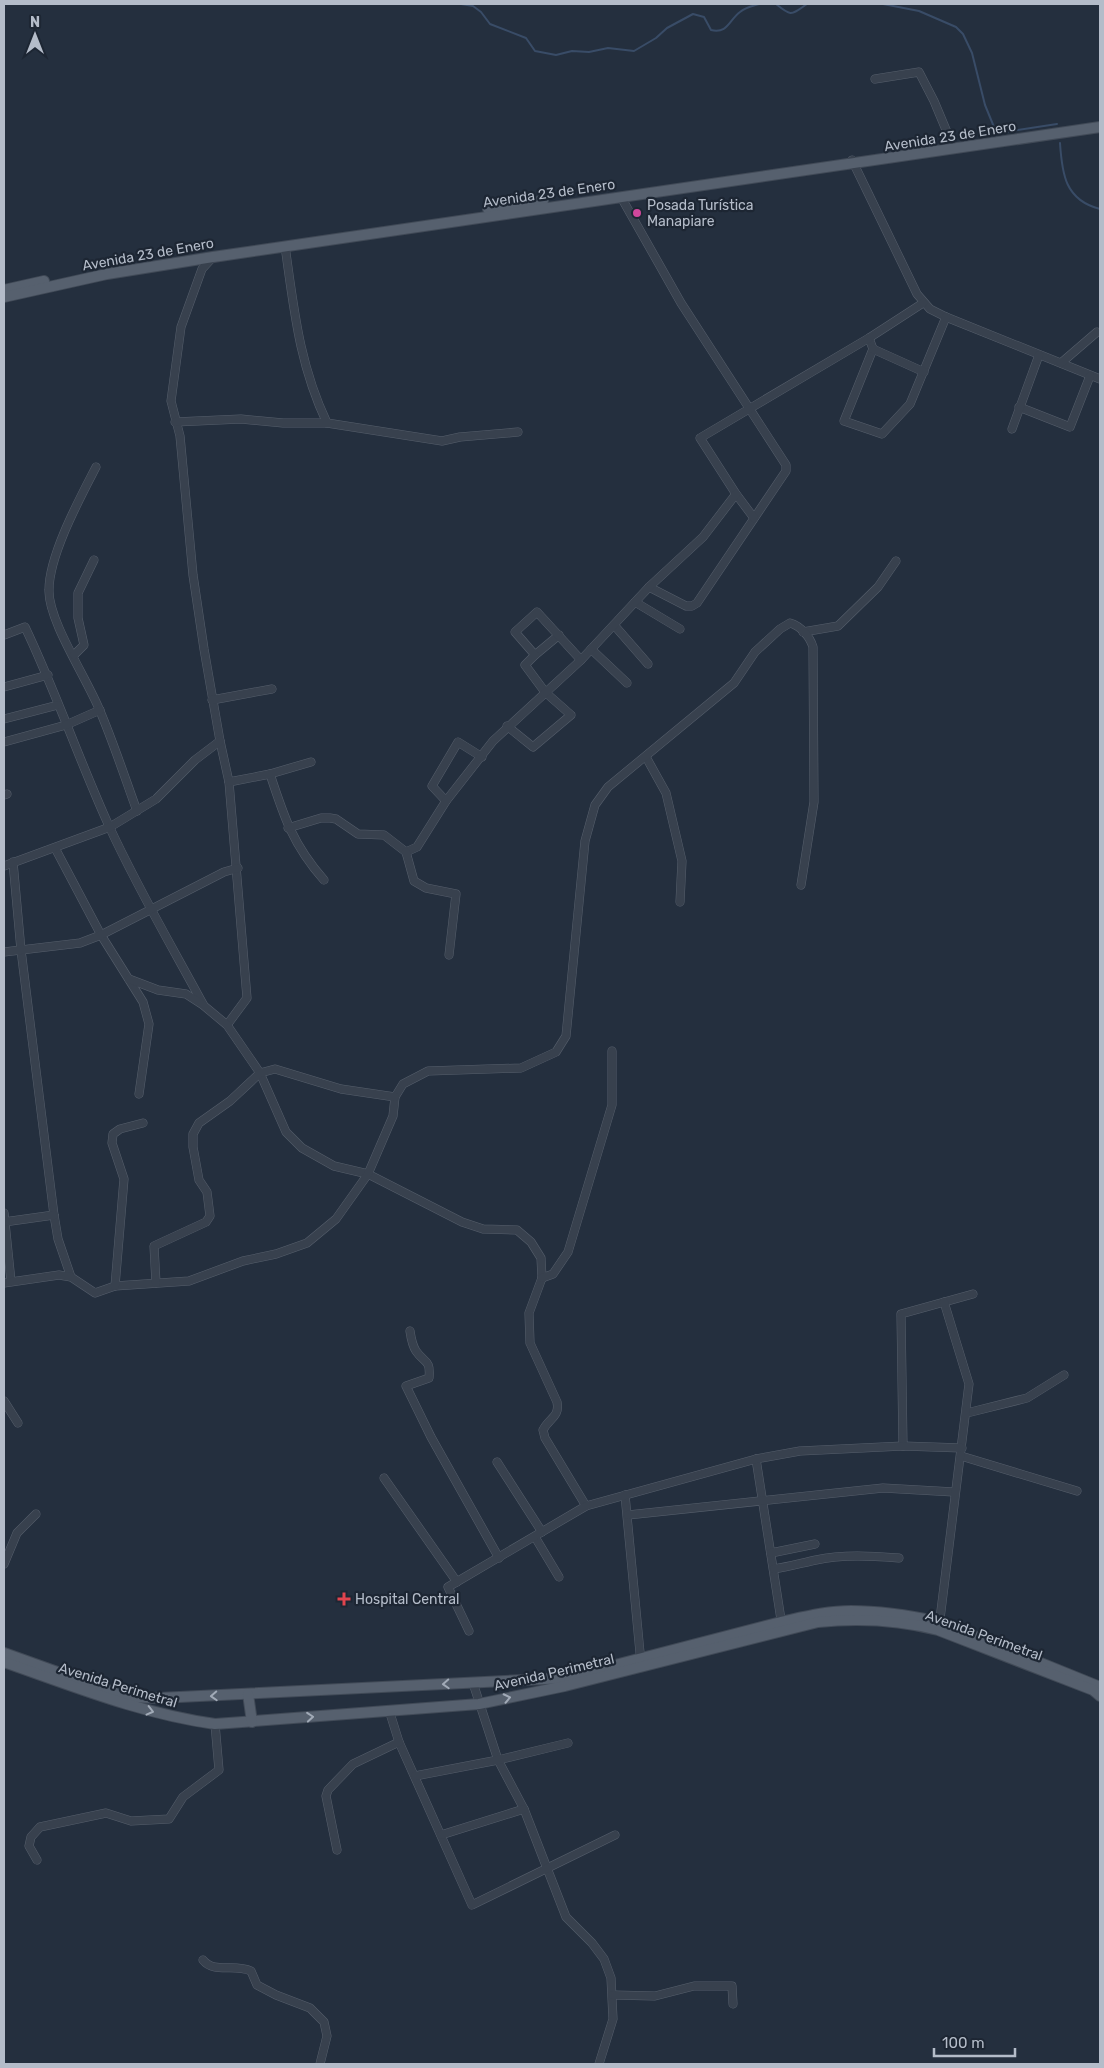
<svg xmlns="http://www.w3.org/2000/svg" width="1104" height="2068" viewBox="0 0 1104 2068" font-family="Rubik,sans-serif">
	<style>
		.lines { fill: none; stroke-linecap: round; stroke-linejoin: round }
		.stream { stroke: #394c67; stroke-width: 2 }
		.minor-casing { stroke: #565f6c; stroke-width: 9 }
		.major-casing { stroke: #414a57; stroke-width: 12 }
		.minor { stroke: #38414e; stroke-width: 8 }
		.major { stroke: #56606e; stroke-width: 10 }
		.oneway { stroke: #a1aab7 }
		.hotel-dot { fill: #d1479c; stroke: #1d2633; stroke-width: 2 }
		.health-dot { fill: #e0444e; stroke: #1d2633; stroke-width: 2 }
		.labels { text-anchor: middle; stroke-width: 4.5; stroke-linejoin: round; paint-order: stroke }
		.street-label { font-size: 14px; fill: #b4bcc9; stroke: #1d2633 }
		.poi-label { font-size: 14px; fill: #b4bcc9; stroke: #1d2633; text-anchor: start }
	</style>
	<rect width="100%" height="100%" fill="#242f3e"/>
	<g class="lines">
		<g class="stream">
			<path d="M461,4L473,6L481,12L490,24L526,38L535,51L556,55L572,51L589,52L608,48L634,51L656,38L667,28L693,14L704,17L711,30C728,34 729,20 740,12C746,7 753,6 759,4"/>
			<path d="M776,4C792,17 791,15 807,4"/>
			<polyline points="883,4 919,11 956,27 963,34 972,53 985,105 994,127 999,133 1057,124"/>
			<path d="M1060,143C1062,174 1065,200 1100,209"/>
		</g>
		<g class="minor-casing">
			<g id="minor">
				<polyline points="875,79 919,72 934,101 952,144"/>
				<polyline points="852,160 917,294 930,309 946,317 1100,379"/>
				<polyline points="621,197 681,303 786,465 786,471 697,603 692,606 686,606 649,587"/>
				<path d="M285,246C294,309 299,364 327,423"/>
				<polyline points="213,257 202,269 181,327 171,401 180,436 193,575 204,649 220,741 229,782 247,998 227,1025"/>
				<polyline points="869,338 873,349 844,421 882,434 910,404 946,317"/>
				<polyline points="873,349 924,372"/>
				<polyline points="1061,363 1097,332"/>
				<polyline points="1019,407 1070,427 1090,376"/>
				<polyline points="175,422 241,419 283,423 327,423 442,441 460,437 518,432"/>
				<polyline points="1012,429 1039,355"/>
				<path d="M96,467C80,498 49,555 49,590C48,621 88,680 100,711C114,744 125,778 137,811"/>
				<polyline points="754,518 736,494 700,438 869,338 923,303"/>
				<polyline points="635,602 680,629"/>
				<polyline points="614,625 648,664"/>
				<polyline points="803,632 838,626 878,587 896,561"/>
				<path d="M4,635L25,627C56,692 79,760 109,826C137,887 171,945 203,1004"/>
				<polyline points="591,649 627,683"/>
				<polyline points="74,655 84,645 78,618 78,593 94,560"/>
				<polyline points="535,655 559,635"/>
				<polyline points="4,687 48,675"/>
				<polyline points="212,700 272,689"/>
				<polyline points="4,719 58,705"/>
				<polyline points="507,726 533,747 571,715 545,692 525,665 535,655 515,632 537,612 581,660"/>
				<polyline points="4,742 66,725 100,710"/>
				<polyline points="646,757 666,793 682,861 680,902"/>
				<path d="M270,774C284,817 293,845 324,880"/>
				<polyline points="229,782 270,774 311,762"/>
				<polyline points="4,795 7,794"/>
				<polyline points="446,801 432,786 458,742 482,757"/>
				<polyline points="288,828 321,818 330,818 336,819 358,834 384,835 406,852 417,847 446,801 493,741 581,660 649,587 703,537 736,494"/>
				<polyline points="55,848 101,935 143,1002 149,1024 139,1094"/>
				<polyline points="406,852 414,881 426,888 456,894 449,955"/>
				<polyline points="13,862 21,950 54,1215 58,1239 71,1277"/>
				<polyline points="4,866 110,827 156,799 195,760 220,741"/>
				<polyline points="4,952 80,943 101,935 224,872 238,868"/>
				<path d="M129,979L158,990L186,994L203,1005L227,1025L260,1073L286,1132L302,1148L334,1166L368,1174L462,1222L483,1229L517,1230L531,1242L541,1258L542,1278L529,1313L530,1343L557,1402C560,1417 549,1418 543,1430L545,1438L586,1506"/>
				<polyline points="4,1213 11,1281"/>
				<polyline points="4,1222 54,1215"/>
				<polyline points="542,1278 553,1274 568,1252 612,1105 612,1051"/>
				<path d="M4,1283L59,1275L71,1277L95,1293L115,1286L189,1281L243,1261L276,1254L307,1243L336,1219L368,1174L393,1116L395,1097L403,1084L428,1071L521,1068L556,1052L566,1036L585,841L595,805L608,787L734,683L755,652L780,629L790,623C801,626 810,637 813,647L814,802L801,885"/>
				<polyline points="156,1283 154,1246 206,1222 210,1216 207,1192 199,1180 193,1147 193,1134 199,1123 230,1101 260,1073 275,1069 341,1089 395,1097"/>
				<polyline points="115,1286 124,1179 112,1143 113,1134 120,1129 143,1123"/>
				<path d="M410,1331C411,1338 412,1345 416,1351C424,1363 431,1359 429,1378L406,1386L431,1437L499,1558"/>
				<polyline points="4,1401 18,1423"/>
				<polyline points="967,1413 1027,1398 1064,1375"/>
				<polyline points="903,1446 901,1314 973,1294"/>
				<polyline points="961,1456 1077,1491"/>
				<polyline points="756,1459 782,1626"/>
				<polyline points="497,1462 542,1532"/>
				<polyline points="384,1478 457,1582"/>
				<polyline points="625,1495 641,1663"/>
				<polyline points="628,1515 883,1488 954,1492"/>
				<polyline points="535,1537 559,1577"/>
				<polyline points="771,1553 815,1544"/>
				<polyline points="4,1564 17,1533 36,1514"/>
				<path d="M774,1569C788,1567 802,1563 816,1560C843,1554 872,1556 899,1558"/>
				<polyline points="939,1627 969,1384 944,1302"/>
				<polyline points="469,1631 448,1587 586,1506 756,1459 800,1451 903,1446 962,1448"/>
				<polyline points="473,1683 498,1760 524,1809 566,1917 592,1943 604,1959 611,1978 613,2019 599,2064"/>
				<polyline points="389,1710 399,1742 472,1905 615,1835"/>
				<polyline points="415,1776 498,1760 568,1743"/>
				<polyline points="441,1835 524,1809"/>
				<polyline points="337,1850 326,1796 328,1790 353,1764 399,1742"/>
				<polyline points="37,1860 29,1846 31,1837 40,1827 106,1813 131,1821 169,1819 183,1797 219,1770 215,1724"/>
				<path d="M203,1960C214,1974 234,1963 251,1971L257,1985L276,1995L310,2008L324,2022L327,2036L320,2064"/>
				<polyline points="613,1995 655,1996 694,1986 732,1986 733,2004"/>
			</g>
		</g>
		<g class="major-casing">
			<g id="major">
				<polyline points="488,209 543,201"/>
				<polyline points="4,290 44,281"/>
				<polyline points="4,297 107,274 213,257 1100,127"/>
				<path d="M4,1653L127,1697L159,1698L565,1678L781,1622C804,1617 827,1611 851,1611C880,1611 912,1616 940,1622L1100,1687"/>
				<path d="M4,1662C73,1686 142,1714 215,1724L479,1704L565,1686L818,1622C858,1618 899,1620 938,1630L1093,1690L1100,1696"/>
				<polyline points="248,1694 252,1722"/>
			</g>
		</g>
		<use href="#minor" class="minor"/>
		<use href="#major" class="major"/>
	</g>
	<defs><path id="oneway-chevron" d="M-2-3.5L2.5 0L-2 3.5" fill="none" stroke-width="1.6" stroke-linecap="round" stroke-linejoin="round" transform="scale(1.25)"/></defs>
	<g class="oneway">
		<use href="#oneway-chevron" transform="translate(446 1684) rotate(177)"/>
		<use href="#oneway-chevron" transform="translate(214 1696) rotate(177)"/>
		<use href="#oneway-chevron" transform="translate(507 1698) rotate(-12)"/>
		<use href="#oneway-chevron" transform="translate(150 1711) rotate(14)"/>
		<use href="#oneway-chevron" transform="translate(310 1717) rotate(-5)"/>
	</g>
	<circle class="hotel-dot" cx="637" cy="213" r="5"/>
	<path class="health-dot" d="M341.5 1591.5h5v5h5v5h-5v5h-5v-5h-5v-5h5z"/>
	<g class="labels">
		<g class="street-label">
			<text transform="translate(950 136) rotate(-9)" y="5">Avenida 23 de Enero</text>
			<text transform="translate(549 193) rotate(-8)" y="5">Avenida 23 de Enero</text>
			<text transform="translate(148 254) rotate(-10)" y="5">Avenida 23 de Enero</text>
			<text transform="translate(984 1635) rotate(20)" y="5">Avenida Perimetral</text>
			<text transform="translate(554 1672) rotate(-13)" y="5">Avenida Perimetral</text>
			<text transform="translate(118 1685) rotate(17)" y="5">Avenida Perimetral</text>
		</g>
		<g class="poi-label">
			<text x="647" y="210">Posada Turística<tspan x="647" dy="16">Manapiare</tspan></text>
			<text x="355" y="1604">Hospital Central</text>
		</g>
	</g>
	<rect width="1104" height="2068" fill="none" stroke="#b4bcc9" stroke-width="10"/>
	<g transform="translate(35 35)" stroke="#1d2633" stroke-width="4" paint-order="stroke">
	<path d="M0-4L9 19L0 12L-9 19Z" fill="#b4bcc9"/>
	<text y="-8" font-size="14" font-weight="bold" text-anchor="middle" fill="#b4bcc9">N</text>
	</g>
	<path d="M934 2048v8h81v-8" fill="none" stroke="#b4bcc9" stroke-width="2.5"/>
	<text x="942" y="2048" font-size="15" fill="#b4bcc9" stroke="#1d2633" stroke-width="4" paint-order="stroke">100 m</text>
</svg>
